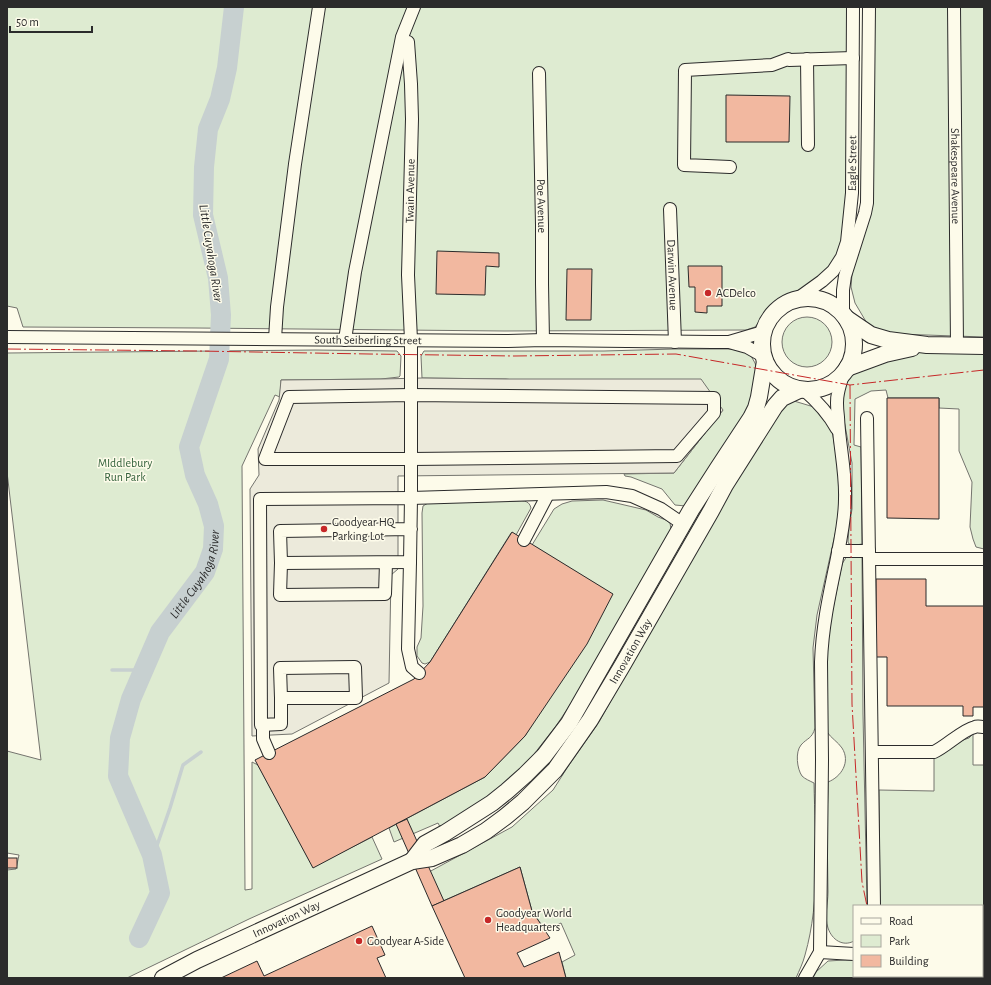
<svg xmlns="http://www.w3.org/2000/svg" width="991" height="985" viewBox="0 0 991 985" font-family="'Alegreya Sans',sans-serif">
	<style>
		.green { fill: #deebd1; stroke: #74746e }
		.parking { fill: #eceadb; stroke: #74746e }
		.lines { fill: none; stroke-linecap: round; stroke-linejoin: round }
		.stream { stroke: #c7d0d0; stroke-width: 3.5 }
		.river { stroke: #c7d0d0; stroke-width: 20 }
		.building { fill: #f2b8a0; stroke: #2b2b2b }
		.minor-casing { stroke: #2b2b2b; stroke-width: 14 }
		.major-casing { stroke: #2b2b2b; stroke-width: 18 }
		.minor { stroke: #fdfbea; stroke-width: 12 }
		.major { stroke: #fdfbea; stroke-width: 16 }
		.power { stroke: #c62828; stroke-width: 1; stroke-dasharray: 14 3 2 3; stroke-linecap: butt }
		.poi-dot { fill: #c62828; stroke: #fdfbea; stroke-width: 1.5 }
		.labels { text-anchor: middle; stroke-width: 3; stroke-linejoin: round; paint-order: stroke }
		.street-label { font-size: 12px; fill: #2b2b2b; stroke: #fdfbea }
		.poi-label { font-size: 12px; fill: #2b2b2b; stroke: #fdfbea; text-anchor: start }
		.park-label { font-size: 12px; fill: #34623c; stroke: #fdfbea }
		.water-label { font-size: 13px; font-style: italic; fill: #2b2b2b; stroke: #fdfbea }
	</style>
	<rect width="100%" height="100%" fill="#fdfbea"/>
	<g class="green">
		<polygon points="7,7 848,7 847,190 841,249 832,269 819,280 795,293 781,298 773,305 755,327 746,330 504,331 197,328 23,327 17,308 7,306"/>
		<polygon points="872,7 984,7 984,337 897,334 882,332 868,325 855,303 851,287 853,261 872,200"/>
		<circle cx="807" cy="342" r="25"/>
		<polygon points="675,349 731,349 743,351 751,356 755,363 758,373 751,412 686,506 675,505 662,489 631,477 625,476 624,474 674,473 723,410 506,379 422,378 421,356 424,351 604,351"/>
		<polygon points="315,350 397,351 401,356 400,376 399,377 381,379 281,380 280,397 275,395 242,466 245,890 252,889 252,762 258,765 313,867 372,837 382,859 249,919 127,978 7,978 7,870 16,869 19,855 7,853 7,751 41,760 7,472 7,353"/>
		<polygon points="984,350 984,549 976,547 973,539 970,527 972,482 959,451 959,409 939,408 939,398 888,398 886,390 871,391 855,399 854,445 861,447 862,544 856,545 849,544 848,542 849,528 852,509 852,463 841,404 845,383 853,372 902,351"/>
		<path d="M794,401L814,407L820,411L832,430L837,460L839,475V509L836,530L817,615L813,648L815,728C812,739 807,738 801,745C795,752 797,769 802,776C805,779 810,781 814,783C815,840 821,899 805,955C803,963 799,971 796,978H566L562,962L575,955L561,923L545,930L532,911L520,867L443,901L429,872L512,827L553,790L567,768L599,722L758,439L786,404Z"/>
		<polygon points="603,500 646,510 658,517 666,520 670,523 671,529 584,684 556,726 527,763 493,794 441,829 438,823 394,842 389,828 485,777 525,736 612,594 532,545 554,509 562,504 572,501"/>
		<path d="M514,501C521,501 529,499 531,508L516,535L511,533L430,662L425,664L422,663L417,656V647L421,638L423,606L422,513L423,506L428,503Z"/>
		<path d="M847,556H862L863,714L867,906H854V941C843,947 832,940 828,928C824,916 828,904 828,892C828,870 827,847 827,825C827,811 828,797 828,782C841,777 851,762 842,748C838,742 831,738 827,732V654L828,633L842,564Z"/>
		<polygon points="973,734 973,765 984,765 984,953 982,953 982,906 880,906 879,790 934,791 934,758 960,741 969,738"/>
		<polygon points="845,960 854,960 854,976 982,976 982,969 984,970 984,978 813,978 816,972 828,961"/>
	</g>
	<polygon class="parking" points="422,378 506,379 701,379 723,410 674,473 398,476 398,569 391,575 389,683 292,734 252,736 250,489 259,475 258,449 279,400 281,380 381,379"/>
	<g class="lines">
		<g class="stream">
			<polyline points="112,670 143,670"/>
			<polyline points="153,857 170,808 183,765 201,752"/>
		</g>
		<path class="river" id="s1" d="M139,938L160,893L152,855L118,776L120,738L131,699L160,632L205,572L213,549L214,526L208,504L195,475L189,447L219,359L221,315L218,278L203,215L204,167L208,129L220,99L227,68L234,7"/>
	</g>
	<g class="building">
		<polygon points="726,95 790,96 789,142 726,142"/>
		<polygon points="437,251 499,253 499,267 486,266 485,295 436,294"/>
		<polygon points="688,266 722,266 722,306 707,306 707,313 695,312 695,287 689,287"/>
		<polygon points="567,269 592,269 591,320 566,320"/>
		<polygon points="887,398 939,398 939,519 887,518"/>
		<polygon points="512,532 613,594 587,644 525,736 485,777 313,868 255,760 414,679 430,662"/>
		<polygon points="876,579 926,579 926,606 984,606 984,707 973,707 973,716 963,716 963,706 887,706 887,657 876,657"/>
		<polygon points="407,819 444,901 432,906 396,824"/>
		<rect x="7" y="858" width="10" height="10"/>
		<polygon points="520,867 532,911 550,938 517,953 524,967 559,952 566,978 465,978 432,906"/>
		<polygon points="372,926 385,955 377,958 386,978 221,978 257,961 264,976"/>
	</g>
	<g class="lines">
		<g class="minor-casing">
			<g id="minor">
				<path id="s2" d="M954,7L957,345"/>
				<polyline points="408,42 411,84 412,119 408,275 411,340 411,498 606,492 632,496 661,509 683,524"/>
				<polyline points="807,59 808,145"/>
				<path id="s3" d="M539,73L542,225V284L543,340"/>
				<polyline points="730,167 684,165 685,70 772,65 788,59 789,60 853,58"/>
				<path id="s4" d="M670,209L675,342"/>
				<path id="s5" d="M797,299L822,281L833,271L842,257L847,242L852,193L853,7"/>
				<polyline points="843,314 843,290 845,276 865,213 867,203 869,7"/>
				<path id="s6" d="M7,337L506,341L543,340L712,342H729L747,347L763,356"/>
				<polyline points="275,339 277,307 295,164 319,7"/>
				<polyline points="345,340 355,272 402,37 414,7"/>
				<polyline points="729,342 763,332"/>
				<path d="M804,390C818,402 828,413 837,429"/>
				<polygon points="411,395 714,398 714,413 677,456 411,459 265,459 289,397"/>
				<polyline points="867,418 874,906"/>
				<polyline points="524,540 548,494"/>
				<polyline points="838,551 869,551"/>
				<polyline points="870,559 984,559"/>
				<polyline points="410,562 408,649 412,667 419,673"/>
				<polyline points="281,563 280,595 385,594 386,563"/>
				<polyline points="281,698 280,668 355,667 356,698 281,698 281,724 261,725 260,499 411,498 410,562 281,563 280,531 411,529"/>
				<polyline points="263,725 263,739 269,753"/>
				<path d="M872,752H934C947,746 962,730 975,727C977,726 981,727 984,727"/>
				<polyline points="820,952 854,954"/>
				<polyline points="982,960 984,961"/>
				<path d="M805,978L820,952L822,760L821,662C822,629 829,596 836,563C840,542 845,521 845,499C846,471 839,444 838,417C837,409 836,401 838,393C839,387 841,381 843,375"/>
			</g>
		</g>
		<g class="major-casing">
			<g id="major">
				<circle cx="808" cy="344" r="46"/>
				<polyline points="846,318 871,335 888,340 927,345 984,346"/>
				<polyline points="847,368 885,354 912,348"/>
				<polyline points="412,861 425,844 445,833 492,803 507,791 525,775 544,756 569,723 691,510 718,468 751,418 756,408 759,397 765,361"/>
				<path id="s7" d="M163,978L197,960L412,861L432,858L462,845L486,831L505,817L523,802L555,770L590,720L622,666L711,511L725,485L775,406L782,398L799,390"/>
			</g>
		</g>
		<use href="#minor" class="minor"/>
		<use href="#major" class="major"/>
		<g class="power">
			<polyline points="7,349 197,351 369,354 514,356 676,354 850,385 984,370"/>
			<polyline points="850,385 852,704 862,882 867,906"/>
			<polyline points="883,976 883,978"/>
		</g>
	</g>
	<g class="poi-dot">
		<circle cx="708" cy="293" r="4"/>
		<circle cx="324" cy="529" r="4"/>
		<circle cx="488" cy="920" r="4"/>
		<circle cx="359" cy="941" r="4"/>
	</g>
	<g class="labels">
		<g class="street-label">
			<text dy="4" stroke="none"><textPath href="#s5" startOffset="157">Eagle Street</textPath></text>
			<text dy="4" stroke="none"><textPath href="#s2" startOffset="169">Shakespeare Avenue</textPath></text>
			<text transform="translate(410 191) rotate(-89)" y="4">Twain Avenue</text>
			<text dy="4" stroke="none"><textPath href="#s3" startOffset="133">Poe Avenue</textPath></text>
			<text dy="4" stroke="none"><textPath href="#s4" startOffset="66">Darwin Avenue</textPath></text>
			<text dy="4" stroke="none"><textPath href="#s6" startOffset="361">South Seiberling Street</textPath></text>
			<text dy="4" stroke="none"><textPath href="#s7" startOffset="589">Innovation Way</textPath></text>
			<text dy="4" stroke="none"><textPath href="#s7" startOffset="137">Innovation Way</textPath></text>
		</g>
		<g class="poi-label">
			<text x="716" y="297">ACDelco</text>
			<text x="332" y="526">Goodyear HQ<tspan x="332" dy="14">Parking Lot</tspan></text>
			<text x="496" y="917">Goodyear World<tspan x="496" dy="14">Headquarters</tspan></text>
			<text x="367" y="945">Goodyear A-Side</text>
		</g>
		<g class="park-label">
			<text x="125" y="467">MIddlebury<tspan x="125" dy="14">Run Park</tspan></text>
		</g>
		<g class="water-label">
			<text transform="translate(212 253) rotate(81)" y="5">Little Cuyahoga River</text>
			<text dy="5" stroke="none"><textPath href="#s1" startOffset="395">Little Cuyahoga River</textPath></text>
		</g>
	</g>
	<rect width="991" height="985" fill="none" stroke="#2b2b2b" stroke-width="16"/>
	<rect x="853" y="905" width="130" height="72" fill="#fdfbea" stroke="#a9a89e"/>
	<rect x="861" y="918" width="20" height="6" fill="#fdfbea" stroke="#a9a89e"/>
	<text x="889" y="925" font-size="12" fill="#2b2b2b">Road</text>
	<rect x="861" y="935" width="20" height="12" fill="#deebd1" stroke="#a9a89e"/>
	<text x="889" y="945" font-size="12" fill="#2b2b2b">Park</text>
	<rect x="861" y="955" width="20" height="12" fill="#f2b8a0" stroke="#a9a89e"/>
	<text x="889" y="965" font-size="12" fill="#2b2b2b">Building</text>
	<path d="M10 26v6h82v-6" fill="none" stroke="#2b2b2b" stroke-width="2"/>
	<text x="16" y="26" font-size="12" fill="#2b2b2b" stroke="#fdfbea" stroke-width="3" paint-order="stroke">50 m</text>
</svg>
